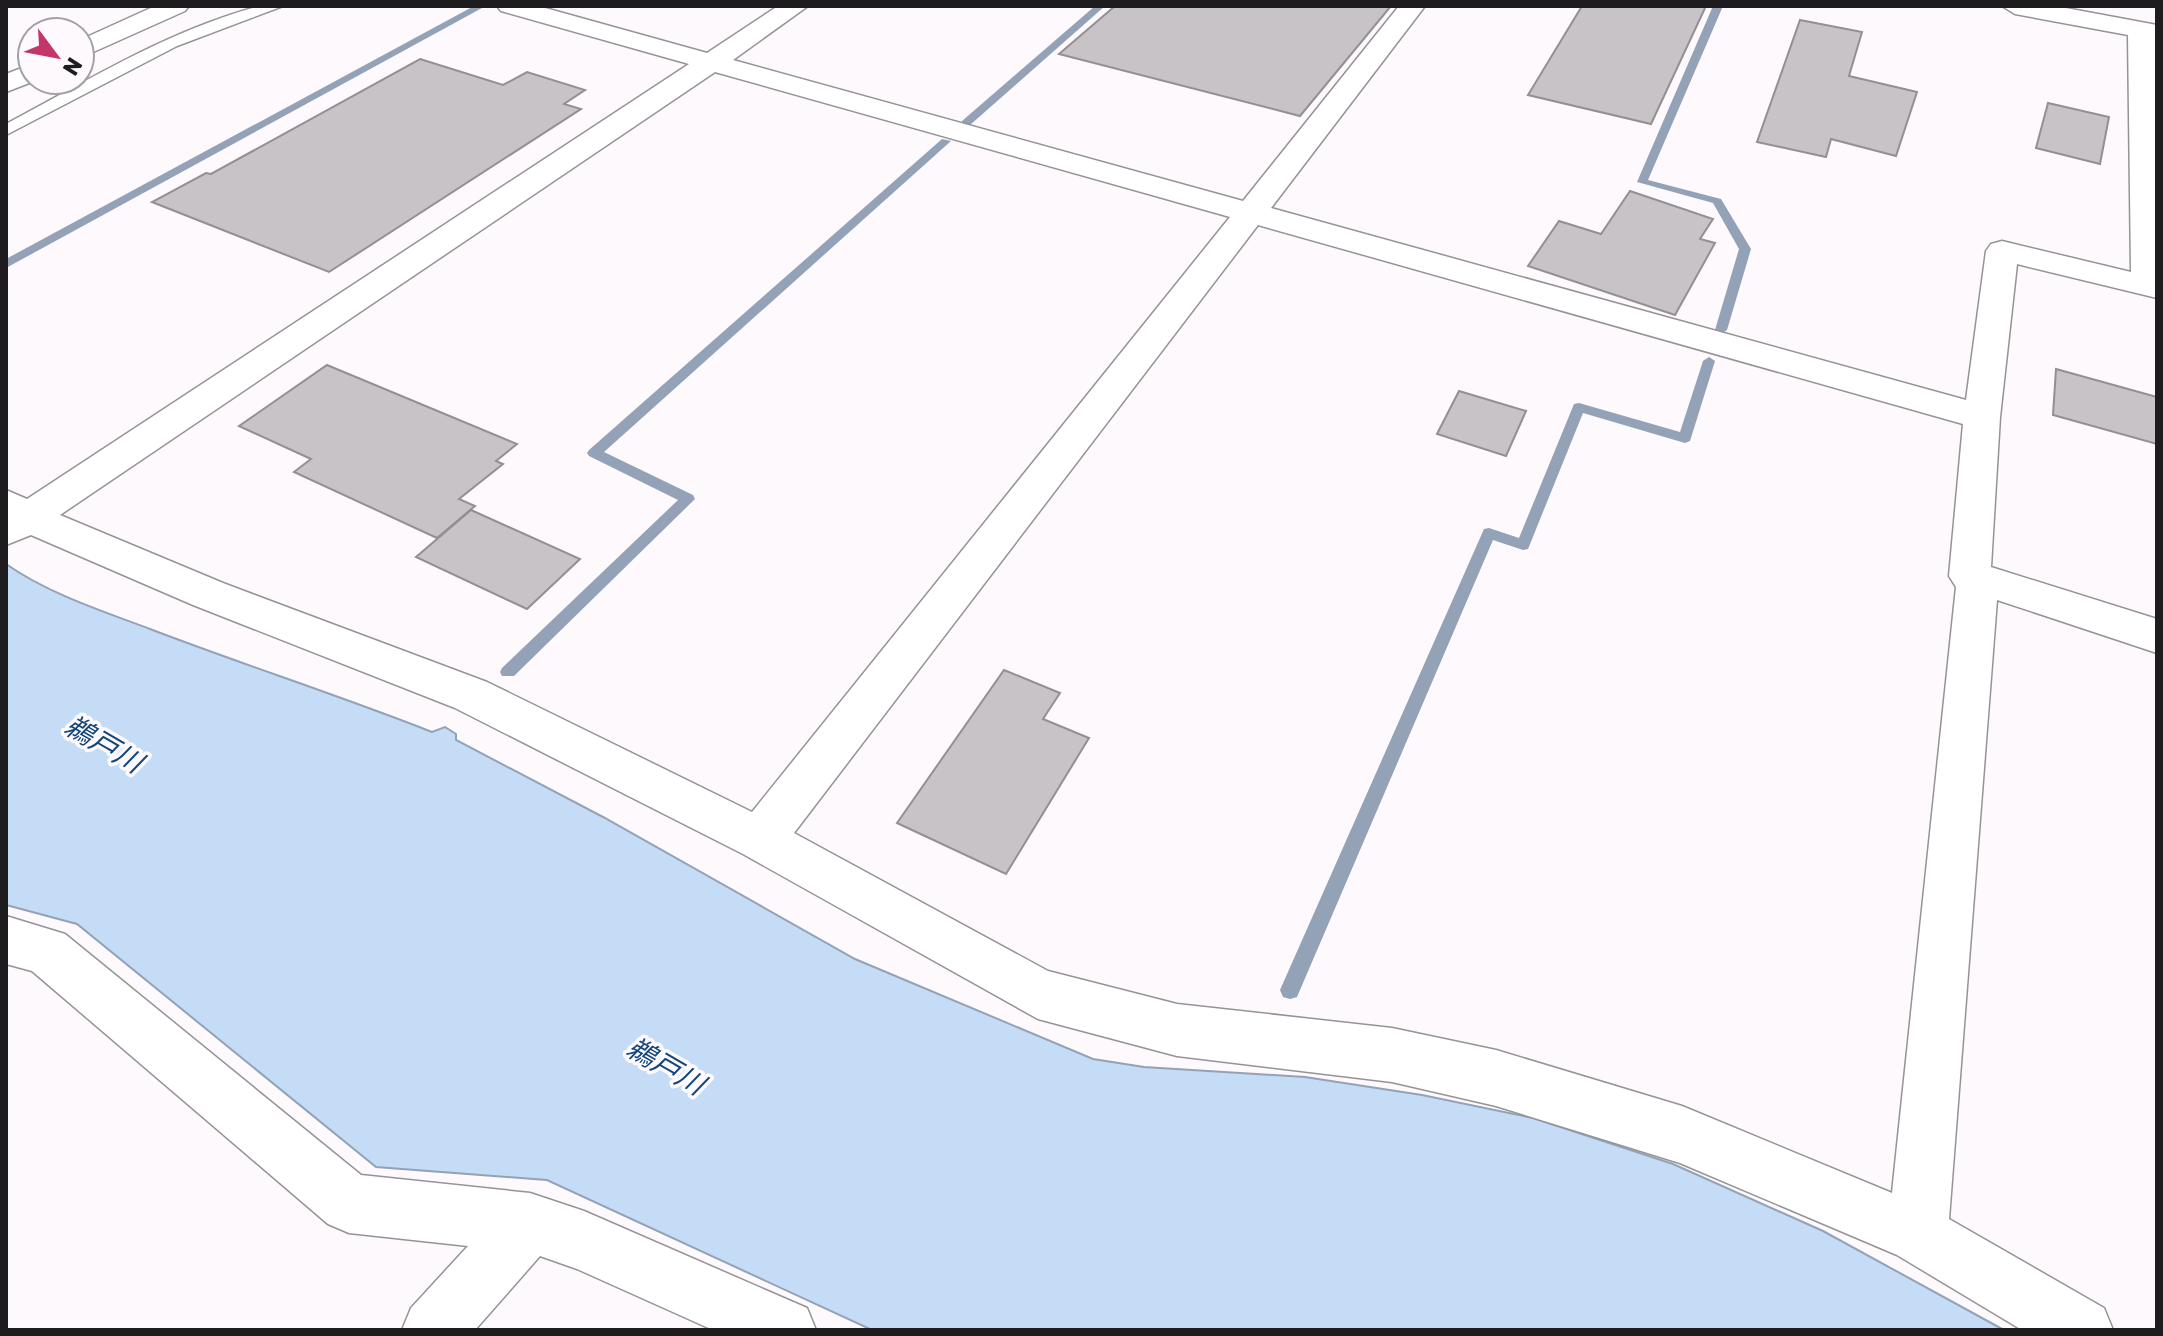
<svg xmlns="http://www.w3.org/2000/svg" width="2163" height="1336" viewBox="0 0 2163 1336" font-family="Rubik,'Noto Sans JP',sans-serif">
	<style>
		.water { fill: #c5dcf7; stroke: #93a2b6; stroke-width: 2 }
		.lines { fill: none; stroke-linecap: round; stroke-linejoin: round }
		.stream { fill: #93a2b6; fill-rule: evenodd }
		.building { fill: #c7c3c7; stroke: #938f93; stroke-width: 2 }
		.service-casing { stroke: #969397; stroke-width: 3 }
		.minor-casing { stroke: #969397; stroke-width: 3 }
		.service { fill: #fff; fill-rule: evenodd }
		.minor { fill: #fff; fill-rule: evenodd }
		.labels { text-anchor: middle; stroke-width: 7; stroke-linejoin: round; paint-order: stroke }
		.near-water-label { font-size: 28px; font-style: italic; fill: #11467b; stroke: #fdf9fd }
	</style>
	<rect width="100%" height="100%" fill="#fdf9fd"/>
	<path class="water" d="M6,564C49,594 102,611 150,629C244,665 338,695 432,732L445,727L456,734V740L603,817L855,959L1093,1059L1144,1067L1305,1077L1422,1095L1533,1118L1673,1164L1823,1231L2004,1330H872L547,1180L376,1167L77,924L6,905Z"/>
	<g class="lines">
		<g class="stream">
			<polygon points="474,6 482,8 6,268 6,259"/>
			<polygon points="1095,6 1105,6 970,125 962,125 962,121"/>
			<polygon points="1713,6 1723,6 1648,180 1721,199 1751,249 1727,330 1721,334 1715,330 1739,249 1713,203 1637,182"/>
			<polygon points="942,139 951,141 604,452 693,495 695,499 514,676 502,676 500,672 502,668 678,500 589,456 587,453 589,450"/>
			<polygon points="1709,357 1715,361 1690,441 1685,443 1583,413 1528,549 1523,550 1493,540 1297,997 1290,999 1283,997 1280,990 1484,529 1489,528 1519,538 1574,404 1579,403 1680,432 1703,361"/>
		</g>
	</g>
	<g class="building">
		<polygon points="1115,6 1391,6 1300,116 1059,54"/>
		<polygon points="1582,6 1706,6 1651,124 1528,95"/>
		<polygon points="1800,20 1862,32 1849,76 1917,92 1896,156 1831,139 1826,157 1757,142"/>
		<polygon points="420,59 503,85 527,72 585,90 564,104 581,109 329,272 152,202 206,173 211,174"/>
		<polygon points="2048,103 2109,117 2100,164 2036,148"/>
		<polygon points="1630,191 1713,219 1700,239 1715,243 1675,315 1528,266 1559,221 1601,234"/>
		<polygon points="327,365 517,444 496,461 503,464 459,499 475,506 437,538 294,472 311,459 239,426"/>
		<polygon points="2056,369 2157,397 2157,444 2053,415"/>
		<polygon points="1459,391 1526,411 1506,456 1437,434"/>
		<polygon points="471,510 580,559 527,609 416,557"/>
		<polygon points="1004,670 1060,693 1043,719 1089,738 1006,874 897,823"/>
	</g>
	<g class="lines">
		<g class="service-casing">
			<path id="service" d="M260,6H283L177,46L6,135V124C89,80 169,30 260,6Z"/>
		</g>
		<g class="minor-casing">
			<g id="minor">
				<polygon points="155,6 189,6 185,11 80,58 80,40"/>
				<path d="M497,6H538L707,53L778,6H808L733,60L1243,201L1399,6H1425L1271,208L1966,400L1986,251L1991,244L2002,241L2131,272L2128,35L2015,14L2002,6H2055L2157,25V298L2017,264L2000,417L1991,567L2157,619V653L1997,600L1949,1219L2104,1308L2113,1330H2022L1897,1255L1680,1163L1496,1106L1392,1082L1177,1056L1038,1019L743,854L455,708L193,605L31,535L6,545V490L27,499L689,64L501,11ZM715,72L1230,217L752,812L487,682L223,583L60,515ZM1258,225L1963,424L1949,576L1956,587L1892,1193L1682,1106L1496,1050L1392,1028L1177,1004L1048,971L794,833Z"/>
				<polygon points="32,64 32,80 37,80 6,92 6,74"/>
				<polygon points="6,916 65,934 361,1175 530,1193 584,1211 807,1308 816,1330 713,1330 577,1269 540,1256 475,1330 402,1330 411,1308 468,1246 349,1233 328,1224 32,971 6,964"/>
			</g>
		</g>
		<use href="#service" class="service"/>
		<use href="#minor" class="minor"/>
	</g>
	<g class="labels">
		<g class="near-water-label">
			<text transform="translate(104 744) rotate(30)" y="10">鵜戸川</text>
			<text transform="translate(666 1066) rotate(30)" y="10">鵜戸川</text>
		</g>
	</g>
	<rect width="2163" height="1336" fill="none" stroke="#1e1c1e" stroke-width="16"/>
	<g transform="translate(56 56) rotate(122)"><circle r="38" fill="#fdf9fd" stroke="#a4a1a4" stroke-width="2"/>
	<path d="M0-6L14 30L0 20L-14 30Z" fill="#c33666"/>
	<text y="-12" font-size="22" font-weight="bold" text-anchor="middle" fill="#1e1c1e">N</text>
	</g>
</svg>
